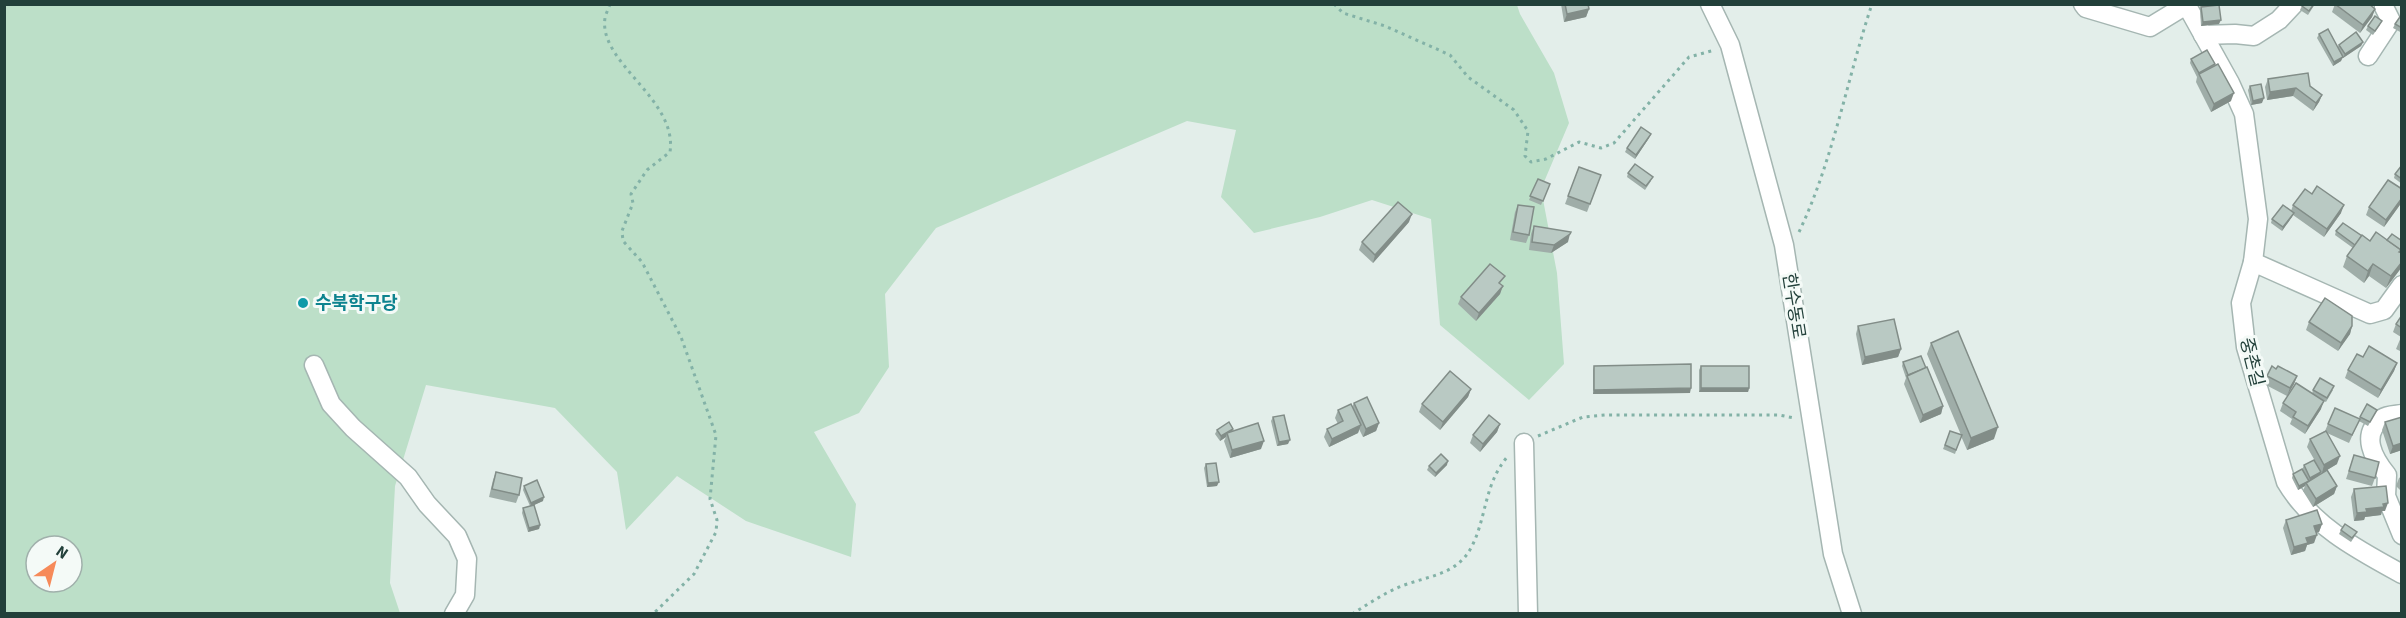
<svg xmlns="http://www.w3.org/2000/svg" width="2406" height="618" viewBox="0 0 2406 618" font-family="'Source Sans 3','Noto Sans KR',sans-serif">
	<style>
		.green { fill: #bcdfc8; fill-rule: evenodd }
		.lines { fill: none; stroke-linecap: round; stroke-linejoin: round }
		.minor-casing { stroke: #a5b6b2; stroke-width: 21 }
		.path { stroke: #83b2a7; stroke-width: 3; stroke-dasharray: 3 4.5; stroke-linecap: butt }
		.minor { stroke: #fff; stroke-width: 18 }
		.wall { fill: #9fada8 }
		.shaded-wall { fill: #828d88 }
		.building { fill: #b9c9c3; stroke: #828d88; stroke-width: 1.5 }
		.culture-dot { fill: #0f9aa8; stroke: #f4faf7; stroke-width: 2 }
		.labels { text-anchor: middle; stroke-width: 6; stroke-linejoin: round; paint-order: stroke }
		.culture-label { font-size: 18px; font-weight: bold; fill: #0d838f; stroke: #f4faf7; text-anchor: start }
		.street-label { font-size: 18px; fill: #22403a; stroke: #f4faf7 }
	</style>
	<rect width="100%" height="100%" fill="#e3eeea"/>
	<path class="green" d="M4,5H1517L1520,14L1554,73L1569,123L1541,189L1557,273L1564,364L1529,400L1440,325L1431,219L1372,200L1320,217L1254,233L1221,197L1236,130L1187,121L936,228L885,294L889,367L859,413L814,432L856,504L851,557L746,521L677,476L626,530L617,472L555,408L426,385L395,486L390,583L400,613H5ZM36,546H72V582H36Z"/>
	<g class="lines">
		<g class="minor-casing">
			<g id="minor">
				<polyline points="1710,4 1730,45 1784,245 1833,554 1852,614"/>
				<polyline points="2083,4 2086,8 2150,27 2186,5"/>
				<polyline points="2186,4 2230,83 2244,114 2258,219 2253,262"/>
				<polyline points="2203,35 2235,34 2254,36 2279,20 2294,4"/>
				<polyline points="2368,56 2391,21 2384,7"/>
				<path d="M2402,285L2384,310L2370,314L2253,262L2241,303L2246,347L2286,482C2312,526 2358,550 2402,574"/>
				<polyline points="314,365 331,404 353,428 408,477 427,504 457,536 467,559 465,595 454,614"/>
				<path d="M2402,414C2396,415 2387,415 2383,418C2359,434 2374,459 2387,475L2386,496L2402,535"/>
				<polyline points="1524,443 1528,614"/>
			</g>
		</g>
		<g class="path">
			<path d="M610,4C609,8 606,13 605,18C598,63 678,99 670,152L647,170L631,194L633,203L622,231L623,241L642,262L681,337L716,435L710,499L717,520L716,532L694,574L653,614"/>
			<polyline points="1334,4 1343,13 1385,26 1450,55 1468,77 1514,110 1528,131 1525,156 1531,162 1546,159 1579,142 1601,148 1614,143 1689,57 1715,50"/>
			<path d="M1799,232C1833,161 1847,79 1872,4"/>
			<polyline points="1538,436 1583,417 1605,415 1779,415 1794,418"/>
			<path d="M1352,614C1367,605 1381,595 1397,588C1423,576 1457,577 1472,546C1487,516 1484,484 1508,456"/>
		</g>
		<use href="#minor" class="minor"/>
	</g>
	<g class="wall">
		<polygon points="1561,4 1588,4 1589,9 1586,17 1564,22"/>
		<polygon points="2303,4 2315,4 2308,15 2300,10"/>
		<polygon points="2335,4 2375,9 2372,17 2360,33 2332,12"/>
		<polygon points="2201,7 2219,24 2201,26 2200,11"/>
		<polygon points="2402,14 2402,33 2393,28 2395,24"/>
		<polygon points="2380,25 2373,35 2366,30 2368,26"/>
		<polygon points="2319,34 2337,48 2339,45 2363,42 2361,46 2343,58 2342,56 2341,61 2333,66 2317,38"/>
		<polygon points="2191,59 2215,64 2214,66 2231,101 2211,112 2196,82 2197,77 2190,63"/>
		<polygon points="2268,79 2310,86 2322,95 2319,102 2313,111 2293,96 2267,100 2265,87"/>
		<polygon points="2250,86 2262,103 2251,105 2248,90"/>
		<polygon points="1649,138 1635,159 1625,152 1627,148"/>
		<polygon points="2402,165 2402,184 2394,178 2395,174"/>
		<polygon points="1579,167 1601,175 1587,212 1565,204"/>
		<polygon points="1628,173 1651,181 1645,190 1627,177"/>
		<polygon points="1538,179 1550,184 1541,205 1529,200"/>
		<polygon points="2402,189 2402,202 2384,227 2366,215 2369,207"/>
		<polygon points="1518,205 1529,235 1526,243 1510,240 1515,212"/>
		<polygon points="2293,205 2341,213 2324,237 2293,215 2282,231 2271,223 2272,219 2291,211"/>
		<polygon points="1409,222 1373,263 1359,250 1362,242"/>
		<polygon points="1534,226 1568,242 1551,253 1529,250 1531,234"/>
		<polygon points="2336,231 2370,241 2387,240 2402,241 2402,267 2386,288 2369,276 2364,283 2343,267 2347,256 2353,248 2335,235"/>
		<polygon points="1502,285 1500,294 1476,321 1458,304 1461,297"/>
		<polygon points="2402,315 2402,352 2396,349 2401,337 2393,332 2396,324"/>
		<polygon points="2309,322 2352,326 2350,334 2338,351 2306,330"/>
		<polygon points="1858,326 1901,349 1898,357 1862,365 1856,334"/>
		<polygon points="1931,343 1994,439 1967,450 1961,436 1955,454 1943,449 1950,431 1961,435 1927,354"/>
		<polygon points="1903,362 1926,368 1943,406 1941,414 1920,423 1904,384 1906,378 1902,366"/>
		<polygon points="2397,363 2394,371 2378,398 2345,378 2348,370"/>
		<polygon points="1594,366 1690,393 1593,394 1593,370"/>
		<polygon points="1701,366 1749,388 1748,392 1699,392 1699,370"/>
		<polygon points="2267,376 2297,376 2294,384 2287,396 2264,384"/>
		<polygon points="1471,389 1468,397 1440,430 1419,412 1422,404"/>
		<polygon points="2313,390 2333,390 2326,402 2320,399 2321,409 2305,434 2290,424 2292,419 2280,411 2283,403 2312,394"/>
		<polygon points="1354,403 1379,423 1376,431 1363,437 1359,429 1358,433 1329,447 1324,437 1327,429 1338,424 1335,418 1338,410 1352,407"/>
		<polygon points="2377,410 2368,426 2359,421 2349,443 2327,433 2337,464 2322,473 2307,447 2310,439 2325,431 2328,424 2359,419 2360,417"/>
		<polygon points="1273,417 1288,444 1277,446 1271,421"/>
		<polygon points="2385,422 2402,450 2390,454 2382,430"/>
		<polygon points="1500,424 1497,432 1480,452 1470,443 1473,435"/>
		<polygon points="1217,430 1232,431 1261,449 1230,458 1224,441 1226,437 1220,441 1215,434"/>
		<polygon points="2354,455 2375,478 2372,486 2346,479"/>
		<polygon points="1206,464 1217,486 1207,487 1204,468"/>
		<polygon points="1447,465 1435,477 1427,470 1429,466"/>
		<polygon points="2304,465 2320,474 2337,486 2334,494 2313,507 2303,491 2305,486 2298,490 2292,478 2293,474 2302,470"/>
		<polygon points="496,472 519,495 516,503 489,497 493,480"/>
		<polygon points="2402,476 2402,492 2396,486 2399,478"/>
		<polygon points="524,486 543,501 531,506 540,525 539,529 528,532 522,513 523,508 530,506 523,490"/>
		<polygon points="2354,489 2385,511 2382,511 2381,515 2365,517 2364,520 2354,521 2351,497"/>
		<polygon points="2286,520 2322,524 2319,532 2316,532 2314,543 2307,545 2305,551 2291,555 2283,528"/>
		<polygon points="2341,530 2355,536 2351,542 2339,534"/>
	</g>
	<g class="shaded-wall">
		<polygon points="1589,9 1586,17 1564,22 1567,14"/>
		<polygon points="2375,9 2372,17 2360,33 2363,25"/>
		<polygon points="2221,20 2219,24 2201,26 2203,22"/>
		<polygon points="2363,42 2361,46 2343,58 2345,54"/>
		<polygon points="2343,57 2341,61 2333,66 2334,62"/>
		<polygon points="2296,88 2293,96 2267,100 2270,92"/>
		<polygon points="2234,93 2231,101 2211,112 2214,104"/>
		<polygon points="2322,95 2319,102 2313,111 2316,103"/>
		<polygon points="2264,98 2262,103 2251,105 2253,101"/>
		<polygon points="1651,134 1649,138 1635,159 1636,155"/>
		<polygon points="2402,198 2402,202 2384,227 2386,220"/>
		<polygon points="2344,205 2341,213 2324,237 2327,229"/>
		<polygon points="2294,213 2292,217 2282,231 2283,227"/>
		<polygon points="1412,214 1409,222 1373,263 1375,255"/>
		<polygon points="1570,234 1568,242 1551,253 1554,245"/>
		<polygon points="2402,262 2401,268 2386,288 2391,276"/>
		<polygon points="2373,264 2369,276 2364,283 2368,271"/>
		<polygon points="1503,286 1500,294 1476,321 1479,313"/>
		<polygon points="2352,326 2350,334 2338,351 2341,343"/>
		<polygon points="1901,349 1898,357 1862,365 1865,357"/>
		<polygon points="2397,363 2394,371 2378,398 2381,390"/>
		<polygon points="2297,376 2294,384 2287,396 2290,388"/>
		<polygon points="1691,388 1690,393 1593,394 1594,390"/>
		<polygon points="1701,388 1749,388 1748,392 1699,392"/>
		<polygon points="1471,389 1468,397 1440,430 1443,422"/>
		<polygon points="2324,401 2321,409 2305,434 2308,426"/>
		<polygon points="1943,406 1941,414 1920,423 1923,415"/>
		<polygon points="1379,423 1376,431 1363,437 1366,429"/>
		<polygon points="1500,424 1497,432 1480,452 1483,444"/>
		<polygon points="1361,425 1358,433 1329,447 1332,439"/>
		<polygon points="1998,427 1994,439 1967,450 1971,438"/>
		<polygon points="1233,429 1232,433 1227,433 1226,437 1220,441 1221,436"/>
		<polygon points="1290,440 1288,444 1277,446 1279,442"/>
		<polygon points="1264,441 1261,449 1230,458 1232,450"/>
		<polygon points="2402,443 2402,450 2390,454 2393,446"/>
		<polygon points="2340,456 2337,464 2322,473 2324,465"/>
		<polygon points="1448,461 1447,465 1435,477 1436,473"/>
		<polygon points="2321,472 2319,476 2309,482 2310,478"/>
		<polygon points="2309,481 2306,483 2305,486 2298,490 2299,486"/>
		<polygon points="1219,482 1217,486 1207,487 1208,483"/>
		<polygon points="2337,486 2334,494 2313,507 2316,499"/>
		<polygon points="544,497 543,501 530,507 531,503"/>
		<polygon points="2388,503 2385,511 2382,511 2381,515 2365,517 2364,520 2354,521 2357,513 2366,509"/>
		<polygon points="2322,524 2319,532 2311,534 2314,526"/>
		<polygon points="540,525 539,529 528,532 529,528"/>
		<polygon points="2317,535 2314,543 2307,545 2305,551 2291,555 2294,547 2306,538"/>
	</g>
	<g class="building">
		<polygon points="1565,4 1588,4 1589,9 1567,14"/>
		<polygon points="2303,4 2314,4 2309,11 2302,6"/>
		<polygon points="2335,4 2369,4 2375,9 2363,25"/>
		<polygon points="2219,5 2221,20 2203,22 2201,7"/>
		<polygon points="2402,14 2402,28 2395,24"/>
		<polygon points="2375,16 2382,21 2375,31 2368,26"/>
		<polygon points="2328,29 2343,57 2334,62 2319,34"/>
		<polygon points="2356,32 2363,42 2345,54 2339,45"/>
		<polygon points="2207,50 2215,64 2199,73 2191,59"/>
		<polygon points="2218,64 2234,93 2214,104 2199,74"/>
		<polygon points="2308,73 2310,86 2322,95 2316,103 2296,88 2270,92 2268,79"/>
		<polygon points="2261,84 2264,98 2253,101 2250,86"/>
		<polygon points="1641,127 1651,134 1636,155 1627,148"/>
		<polygon points="1635,164 1653,177 1646,186 1628,173"/>
		<polygon points="2402,165 2402,179 2395,174"/>
		<polygon points="1579,167 1601,175 1590,204 1568,196"/>
		<polygon points="1538,179 1550,184 1543,201 1530,196"/>
		<polygon points="2388,180 2402,189 2402,198 2386,220 2369,207"/>
		<polygon points="2317,186 2344,205 2327,229 2293,205 2305,189 2312,194"/>
		<polygon points="1398,202 1412,214 1375,255 1362,242"/>
		<polygon points="1518,205 1534,207 1529,235 1513,232"/>
		<polygon points="2283,205 2294,213 2283,227 2272,219"/>
		<polygon points="2343,223 2362,236 2355,245 2336,231"/>
		<polygon points="1534,226 1571,232 1570,234 1554,245 1532,242"/>
		<polygon points="2376,232 2401,250 2399,252 2402,253 2402,262 2391,276 2373,264 2368,271 2347,256 2362,235 2370,241"/>
		<polygon points="2392,234 2402,241 2402,253 2400,252 2401,250 2387,240"/>
		<polygon points="1490,264 1505,276 1499,283 1503,286 1479,313 1461,297"/>
		<polygon points="2325,298 2352,316 2352,326 2341,343 2309,322"/>
		<polygon points="2402,315 2402,328 2396,324"/>
		<polygon points="1894,319 1901,349 1865,357 1858,326"/>
		<polygon points="1958,331 1998,427 1971,438 1931,343"/>
		<polygon points="2369,346 2397,363 2381,390 2348,370 2357,354 2363,357"/>
		<polygon points="1921,356 1926,368 1908,375 1903,362"/>
		<polygon points="1691,364 1691,388 1594,390 1594,366"/>
		<rect x="1701" y="366" width="48" height="22"/>
		<polygon points="2272,366 2276,369 2278,366 2297,376 2290,388 2267,376"/>
		<polygon points="1927,367 1943,406 1923,415 1907,376"/>
		<polygon points="1450,371 1471,389 1443,422 1422,404"/>
		<polygon points="2320,378 2334,386 2327,398 2313,390"/>
		<polygon points="2296,383 2324,401 2308,426 2293,417 2296,412 2283,403"/>
		<polygon points="1367,397 1379,423 1366,429 1354,403"/>
		<polygon points="1351,404 1361,425 1332,439 1327,429 1343,421 1338,410"/>
		<polygon points="2367,404 2377,410 2370,422 2360,417"/>
		<polygon points="2335,408 2360,419 2352,435 2328,424"/>
		<polygon points="1284,415 1290,440 1279,442 1273,417"/>
		<polygon points="1489,415 1500,424 1483,444 1473,435"/>
		<polygon points="2402,417 2402,443 2393,446 2385,422"/>
		<polygon points="1229,422 1233,429 1221,436 1217,430"/>
		<polygon points="1258,423 1264,441 1232,450 1227,433"/>
		<polygon points="1950,431 1962,435 1956,450 1945,445"/>
		<polygon points="2326,431 2340,456 2324,465 2310,439"/>
		<polygon points="1441,454 1448,461 1436,473 1429,466"/>
		<polygon points="2354,455 2379,462 2375,478 2349,471"/>
		<polygon points="2314,460 2321,472 2310,478 2304,465"/>
		<polygon points="1216,463 1219,482 1208,483 1206,464"/>
		<polygon points="2302,469 2309,481 2299,486 2293,474"/>
		<polygon points="2327,470 2337,486 2316,499 2306,483"/>
		<polygon points="496,472 522,478 519,495 492,489"/>
		<polygon points="537,480 544,497 531,503 524,486"/>
		<polygon points="2386,486 2388,503 2383,504 2384,507 2366,509 2367,512 2357,513 2354,489"/>
		<polygon points="534,505 540,525 529,528 523,508"/>
		<polygon points="2317,510 2322,524 2314,526 2317,535 2306,538 2308,543 2294,547 2286,520"/>
		<polygon points="2345,524 2357,532 2352,538 2341,530"/>
	</g>
	<circle class="culture-dot" cx="303" cy="303" r="6"/>
	<g class="labels">
		<g class="culture-label">
			<text x="315" y="309">수북학구당</text>
		</g>
		<g class="street-label">
			<text transform="translate(1794 306) rotate(81)" y="6">한수동로</text>
			<text transform="translate(2252 362) rotate(76)" y="6">중촌길</text>
		</g>
	</g>
	<rect width="2406" height="618" fill="none" stroke="#22403a" stroke-width="12"/>
	<g transform="translate(54 564) rotate(35)"><circle r="28" fill="#f4faf7" stroke="#a0b0ab" stroke-width="1.5"/>
	<path d="M0-4.5L10 22L0 15L-10 22Z" fill="#f68a59"/>
	<text y="-9" font-size="16" font-weight="bold" text-anchor="middle" fill="#22403a">N</text>
	</g>
</svg>
